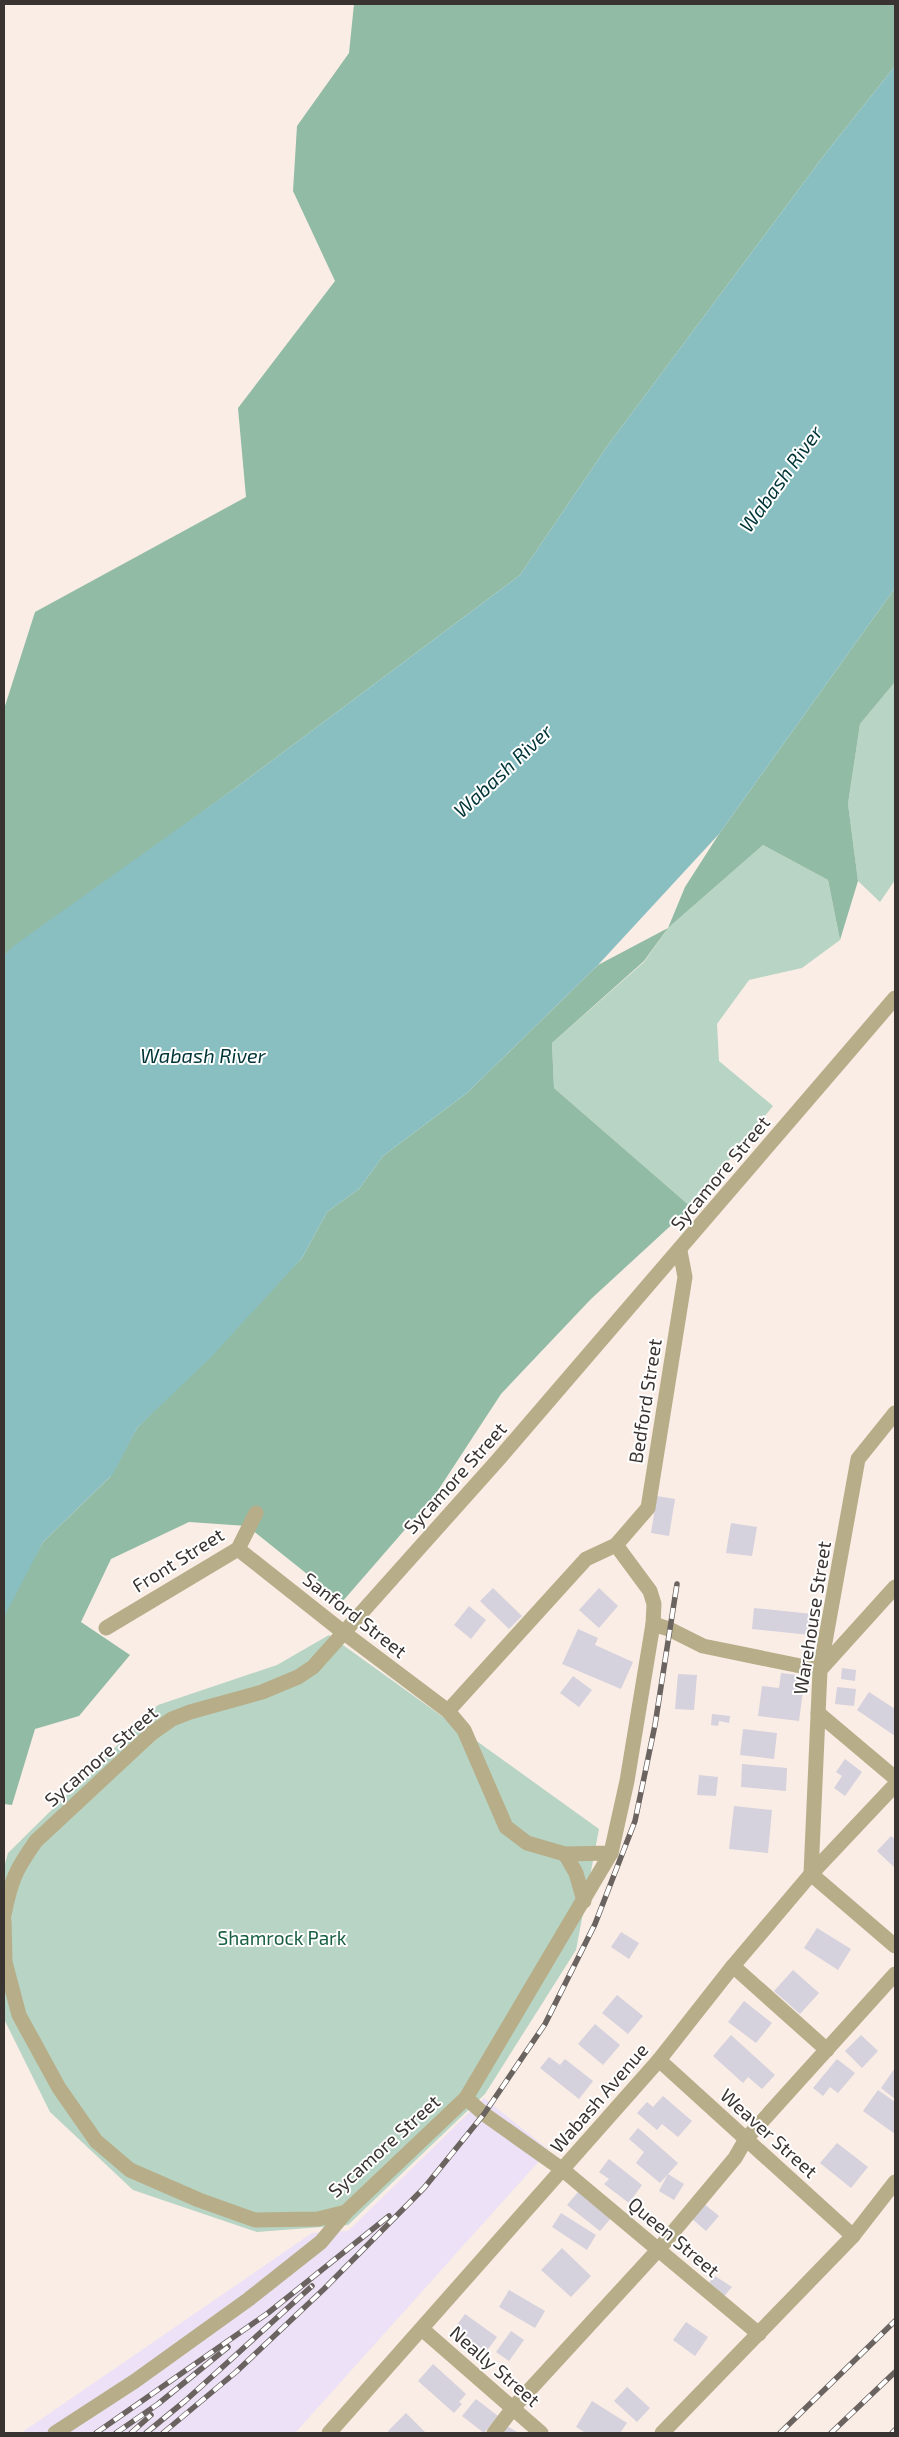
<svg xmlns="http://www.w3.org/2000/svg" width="899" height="2437" viewBox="0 0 899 2437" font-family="'Exo 2',sans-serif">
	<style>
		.industrial { fill: #ece1f6 }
		.green { fill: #b8d4c4 }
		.forest { fill: #91bba5 }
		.water { fill: #8abfc2 }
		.building { fill: #d5d1dd }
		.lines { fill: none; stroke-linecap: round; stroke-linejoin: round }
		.minor { stroke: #b7ae89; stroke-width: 15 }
		.rail-casing { stroke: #6a635f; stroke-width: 5.5 }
		.rail { stroke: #fff; stroke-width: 4; stroke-dasharray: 11; stroke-linecap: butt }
		.labels { text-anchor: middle; stroke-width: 4; stroke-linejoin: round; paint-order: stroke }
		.street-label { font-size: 19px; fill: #393431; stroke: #fff }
		.park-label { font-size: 19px; fill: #196043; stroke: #fff }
		.water-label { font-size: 20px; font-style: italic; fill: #003437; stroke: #fff }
	</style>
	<rect width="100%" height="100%" fill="#faede6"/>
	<polygon class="industrial" points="484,2098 549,2150 295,2433 21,2433 312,2233 348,2231"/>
	<g class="green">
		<polygon points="895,682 895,880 880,902 858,881 848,804 860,724"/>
		<polygon points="763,845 828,880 840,940 802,968 749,980 717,1024 719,1061 773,1106 691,1207 554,1088 552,1043 644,962 668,928"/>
		<polygon points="329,1635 599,1829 576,1950 485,2094 348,2225 257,2232 133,2190 50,2112 4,2019 4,1867 8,1853 158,1705 277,1665"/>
	</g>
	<g class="forest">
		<polygon points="354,4 895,4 895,66 825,154 608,445 520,575 238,786 4,956 4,709 35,612 246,497 238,408 335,281 293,191 297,126 349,53"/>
		<polygon points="895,588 895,682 860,724 848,804 858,881 840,940 828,880 763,845 668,928 644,961 552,1043 554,1088 691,1207 591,1299 501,1394 435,1495 342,1602 247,1526 189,1522 111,1559 81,1622 130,1655 79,1716 35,1729 12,1805 4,1804 4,1611 43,1542 110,1477 137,1428 302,1258 327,1212 359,1189 383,1156 467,1093 598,965 668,928 685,887 719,834"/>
	</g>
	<polygon class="water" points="895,66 895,588 719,834 598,965 467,1093 383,1156 359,1189 327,1212 302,1258 211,1357 137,1428 113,1474 43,1542 4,1617 4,956 12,947 238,786 520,575 608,445 825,154"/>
	<g class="building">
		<polygon points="657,1496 675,1499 669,1536 651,1533"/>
		<polygon points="731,1523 757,1527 752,1556 726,1553"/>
		<polygon points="493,1588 522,1616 509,1629 480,1601"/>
		<polygon points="599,1588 618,1606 599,1628 579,1610"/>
		<polygon points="469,1606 486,1620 471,1639 454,1625"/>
		<polygon points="754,1608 812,1614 810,1635 752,1629"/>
		<polygon points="578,1629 598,1638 595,1645 633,1662 621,1689 562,1664"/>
		<polygon points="842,1668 856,1670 855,1681 841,1679"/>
		<polygon points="781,1673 805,1676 799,1721 758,1716 762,1686 779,1688"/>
		<polygon points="678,1674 697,1675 694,1710 675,1709"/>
		<polygon points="573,1676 592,1690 579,1707 560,1693"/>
		<polygon points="837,1687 856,1689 854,1706 835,1704"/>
		<polygon points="869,1692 895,1709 895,1736 857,1710"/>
		<polygon points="712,1714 730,1716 729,1723 719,1721 718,1726 711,1725"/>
		<polygon points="743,1729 777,1733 774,1759 740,1755"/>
		<polygon points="845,1759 862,1772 845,1796 834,1788 842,1776 836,1772"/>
		<polygon points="742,1764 787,1768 786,1791 741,1787"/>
		<polygon points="699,1775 718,1777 716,1796 697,1795"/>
		<polygon points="734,1806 772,1810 768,1853 729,1849"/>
		<polygon points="891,1836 895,1839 895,1868 877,1851"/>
		<polygon points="817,1928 851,1949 838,1970 804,1948"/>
		<polygon points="621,1932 639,1943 629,1959 611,1947"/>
		<polygon points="793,1970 819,1993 800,2014 774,1991"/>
		<polygon points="617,1995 643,2016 628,2034 602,2013"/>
		<polygon points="744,2001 772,2023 756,2043 728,2022"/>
		<polygon points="595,2024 620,2045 603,2065 578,2044"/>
		<polygon points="731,2035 775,2075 762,2089 748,2077 743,2083 713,2056"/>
		<polygon points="861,2035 878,2051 862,2068 845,2051"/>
		<polygon points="549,2057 560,2065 565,2059 593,2081 579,2099 540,2068"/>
		<polygon points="837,2059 855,2073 838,2093 830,2087 823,2096 813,2088"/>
		<polygon points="895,2068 895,2099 881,2088"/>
		<polygon points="878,2090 895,2102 895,2134 863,2111"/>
		<polygon points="663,2096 692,2121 678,2137 662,2124 657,2130 637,2113 647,2102 653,2107"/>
		<polygon points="638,2128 678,2163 660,2183 636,2163 644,2152 629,2139"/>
		<polygon points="837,2143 868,2167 851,2188 820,2163"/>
		<polygon points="609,2159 642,2185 629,2203 604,2184 609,2179 599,2172"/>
		<polygon points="668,2174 684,2184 674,2200 659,2191"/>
		<polygon points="578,2192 611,2218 600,2231 567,2205"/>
		<polygon points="703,2203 719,2216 706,2231 691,2218"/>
		<polygon points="561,2213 596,2235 587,2250 552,2227"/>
		<polygon points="562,2248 591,2276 571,2297 541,2270"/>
		<polygon points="715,2276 732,2287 721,2300 706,2286"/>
		<polygon points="509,2290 545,2311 535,2328 499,2307"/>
		<polygon points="465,2314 497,2337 486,2352 454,2329"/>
		<polygon points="686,2322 708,2337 695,2356 673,2340"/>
		<polygon points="511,2331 524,2340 509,2361 496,2352"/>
		<polygon points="433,2364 466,2394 459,2402 462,2404 454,2413 418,2381"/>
		<polygon points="627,2387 650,2408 637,2422 614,2401"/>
		<polygon points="476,2399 498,2416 484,2433 462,2416"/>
		<polygon points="592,2401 627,2423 620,2433 586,2433 576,2427"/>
		<polygon points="406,2413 426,2433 389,2433 388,2431"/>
		<polygon points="505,2425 519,2433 500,2433"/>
	</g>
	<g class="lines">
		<g class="minor">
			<polyline points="895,1413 858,1459 820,1670 811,1874 895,1946"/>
			<polyline points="616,1545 650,1591 654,1604 653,1624 669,1629 703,1646 820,1670 895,1587"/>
			<polyline points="238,1549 343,1632 448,1711 464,1730 506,1827 527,1843 565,1854 611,1853 627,1781 653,1624"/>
			<polyline points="106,1628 238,1549 256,1513"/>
			<polyline points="448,1711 586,1559 616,1545 648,1508 685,1277 680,1251"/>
			<polyline points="818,1713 895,1778"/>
			<polyline points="565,1854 576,1873 584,1901"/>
			<path d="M4,1915C11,1880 16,1869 36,1841L152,1733L172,1719L190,1712L262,1692L298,1677L313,1667L497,1461L895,998"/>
			<polyline points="4,1921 5,1962 19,2015 59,2088 96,2141 130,2170 199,2200 255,2220 318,2219 346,2212 466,2098 611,1853"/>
			<polyline points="733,1966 827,2050"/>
			<polyline points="659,2060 853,2236"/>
			<polyline points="466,2098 484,2114 563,2170 759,2334"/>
			<polyline points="422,2329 541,2433"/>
			<polyline points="55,2433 135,2381 249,2299 321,2242 346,2212"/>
			<polyline points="329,2433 659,2060 733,1966 811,1874 895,1785"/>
			<polyline points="494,2433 513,2408 658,2250 735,2158 746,2139 895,1974"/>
			<polyline points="662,2433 853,2236 895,2182"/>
		</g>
		<g class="rail-casing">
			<g id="rail">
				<polyline points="96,2433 268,2313 389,2216"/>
				<polyline points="116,2433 158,2404 228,2347"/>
				<polyline points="131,2433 151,2415"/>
				<polyline points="146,2433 185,2401 312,2286"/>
				<polyline points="163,2433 236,2372 324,2289 424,2188 484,2114 545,2024 595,1924 635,1821 655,1725 677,1584"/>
				<polyline points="780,2433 895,2321"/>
				<polyline points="831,2433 895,2372"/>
				<polyline points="892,2433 895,2430"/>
			</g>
		</g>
		<use href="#rail" class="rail"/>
	</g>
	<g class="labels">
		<g class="street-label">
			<text transform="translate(720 1173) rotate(-50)" y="7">Sycamore Street</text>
			<text transform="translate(645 1401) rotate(-81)" y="7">Bedford Street</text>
			<text transform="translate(455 1478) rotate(-48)" y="7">Sycamore Street</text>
			<text transform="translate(178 1560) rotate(-32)" y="7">Front Street</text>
			<text transform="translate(355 1615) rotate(38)" y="7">Sanford Street</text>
			<text transform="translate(812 1618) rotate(-81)" y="7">Warehouse Street</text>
			<text transform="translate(101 1756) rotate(-41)" y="7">Sycamore Street</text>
			<text transform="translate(599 2098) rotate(-49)" y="7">Wabash Avenue</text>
			<text transform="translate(769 2133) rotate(42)" y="7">Weaver Street</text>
			<text transform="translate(384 2146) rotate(-42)" y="7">Sycamore Street</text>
			<text transform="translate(674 2237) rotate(40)" y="7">Queen Street</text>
			<text transform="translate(495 2366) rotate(41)" y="7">Neally Street</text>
		</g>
		<g class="park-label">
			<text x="282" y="1945">Shamrock Park</text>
		</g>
		<g class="water-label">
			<text transform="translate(781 479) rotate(-54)" y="7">Wabash River</text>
			<text transform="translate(503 771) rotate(-43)" y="7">Wabash River</text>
			<text x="203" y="1063">Wabash River</text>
		</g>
	</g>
	<rect width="899" height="2437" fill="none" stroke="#393431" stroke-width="10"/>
</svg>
